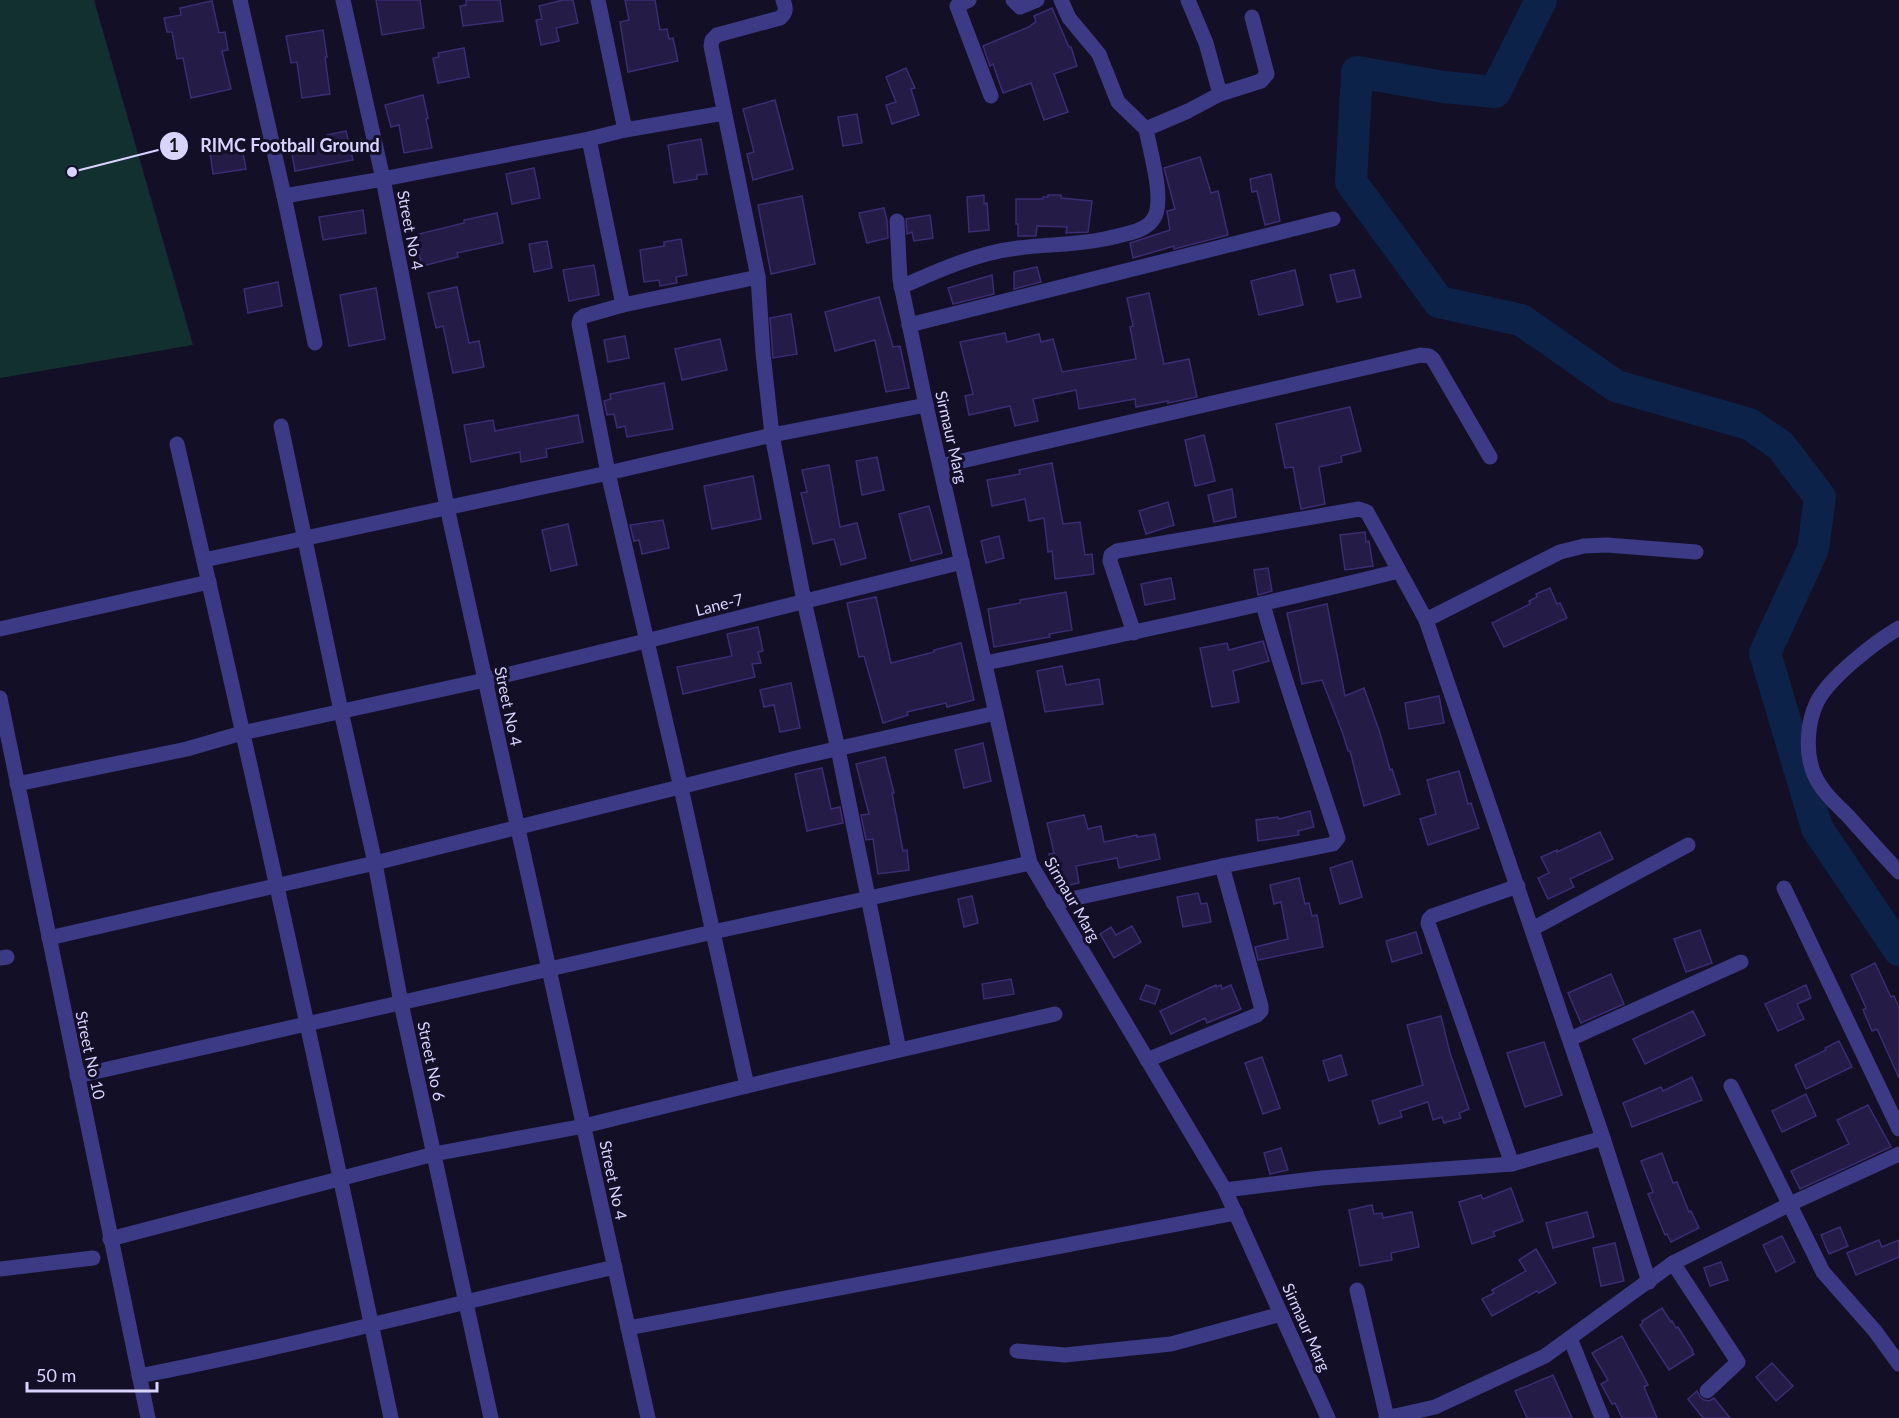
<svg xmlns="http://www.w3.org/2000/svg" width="1899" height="1418" viewBox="0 0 1899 1418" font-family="Lato,sans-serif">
	<rect width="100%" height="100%" fill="#130f26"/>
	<path fill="#12302f" d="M0 0H94L193 345 0 378Z"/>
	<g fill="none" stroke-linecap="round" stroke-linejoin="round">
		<path stroke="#0c2248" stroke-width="32" d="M1541 0 1495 92 1444 87 1357 72 1351 182 1439 302 1521 320 1616 386 1749 424 1780 445 1820 497 1813 549 1765 653 1817 828 1899 950"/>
	</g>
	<g fill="#241b47" stroke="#3b2d73" stroke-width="1.5">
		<path d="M376 0H420L424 28 382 35Z"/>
		<path d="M466 0H500L503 21 463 26 460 6 466 5Z"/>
		<path d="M563 0H573L578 23 556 28 559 41 541 45 536 20 542 19 539 6Z"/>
		<path d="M625 0H655L660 30 667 29 669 39 673 38 678 61 628 72 620 22 629 20Z"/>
		<path d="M212 1 219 33 225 32 228 50 222 51 231 89 191 98 183 58 177 59 172 32H167L164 18 181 15 180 8Z"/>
		<path d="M1052 8 1069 47H1071L1077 66 1054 74 1068 112 1044 120 1031 83 1003 93 993 64 990 66 983 46 1031 26V25L1036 22 1034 16Z"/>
		<path d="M323 30 327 57H325L330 94 302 98 297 62 291 63 286 36Z"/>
		<path d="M464 48 469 77 438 83 433 58 439 57 438 53Z"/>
		<path d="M906 68 915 88 911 89 919 115 892 124 886 105 896 102 886 77Z"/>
		<path d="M423 95 428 118 426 119 432 148 404 153 399 125 391 127 385 105Z"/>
		<path d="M775 100 793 169 753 180 747 154 754 152 743 109Z"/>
		<path d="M857 114 862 143 843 146 838 117Z"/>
		<path d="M346 131 353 160 295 171 291 148 328 141 327 135Z"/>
		<path d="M701 139 707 174 697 175V179L674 183 668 145Z"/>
		<path d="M242 147 246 169 213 174 210 152Z"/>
		<path d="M1200 157 1211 193 1218 191 1228 235 1174 249V246L1133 258 1130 243 1170 230 1167 211 1175 209 1164 168Z"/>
		<path d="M534 168 540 198 512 204 506 174Z"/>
		<path d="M1271 174 1280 221 1265 225 1257 191 1252 192 1250 179Z"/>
		<path d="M984 195V204L987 203 989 230 969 232 967 197Z"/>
		<path d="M1048 195H1061V198L1092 201 1088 232 1066 233 1067 227 1037 226 1036 236H1018V224H1016V199H1043V197H1048Z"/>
		<path d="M802 196 815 264 771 274 758 205Z"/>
		<path d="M884 208 887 220 888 238 867 243 859 213Z"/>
		<path d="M363 210 366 233 323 240 319 217Z"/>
		<path d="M497 213 503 243 457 253 458 257 422 266 415 235 464 223V220Z"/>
		<path d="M930 215 933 238 914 241 912 232 907 234 906 219Z"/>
		<path d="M681 239 687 275 676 277 677 283 660 286 659 280 644 282 640 250 664 246V242Z"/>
		<path d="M547 241 552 268 534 272 529 244Z"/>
		<path d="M594 265 599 295 569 301 563 270Z"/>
		<path d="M1037 267 1041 282 1014 289V272Z"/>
		<path d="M1295 270 1303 305 1259 315 1251 281Z"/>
		<path d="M1354 270 1361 297 1337 302 1330 275Z"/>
		<path d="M992 275 994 294 953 304 948 288Z"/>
		<path d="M278 282 282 306 248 313 244 289Z"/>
		<path d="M457 287 469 343 479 341 484 367 453 373 443 326 436 328 428 293Z"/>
		<path d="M376 288 385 339 349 346 340 295Z"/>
		<path d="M1149 293 1164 364 1189 359 1197 397 1168 403V401L1136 407 1135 399 1079 409 1076 390 1033 399 1038 421 1015 426 1010 406 969 415 965 396 973 394 960 342 1005 333 1007 342 1039 334 1041 342 1053 339 1062 372 1136 359 1130 327 1133 326 1127 298Z"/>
		<path d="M879 297 893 347 900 346 909 388 886 392 875 340 835 351 825 312Z"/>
		<path d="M791 314 797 354 773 358 770 318Z"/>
		<path d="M625 336 629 358 608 362 604 340Z"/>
		<path d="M720 339 727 370 682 380 675 349Z"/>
		<path d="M664 383 673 429 627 437 625 426 617 428 614 414 607 415 604 401 611 399 610 394Z"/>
		<path d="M1350 407 1361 451 1341 456 1342 462 1319 467 1325 504 1301 509 1293 467 1285 468 1276 424Z"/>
		<path d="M578 415 583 442 546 449 547 457 521 462 520 452 471 462 464 425 493 420 495 431Z"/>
		<path d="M1204 435 1215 481 1195 486 1185 440Z"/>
		<path d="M877 457 884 490 862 495 856 461Z"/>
		<path d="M1052 463 1063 524 1080 522 1085 555 1092 554 1094 574 1055 579 1052 551 1048 552 1044 518 1029 521 1025 499 992 506 987 480 1020 474 1019 470Z"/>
		<path d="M829 465 840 527 857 523 866 558 841 565 834 539 813 544 801 493 807 492 802 470Z"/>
		<path d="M753 476 761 519 712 529 704 486Z"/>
		<path d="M1232 489 1236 517 1214 522 1208 495Z"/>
		<path d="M1168 502 1174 525 1146 534 1139 511Z"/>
		<path d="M929 506 942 553 911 561 899 514Z"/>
		<path d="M663 520 669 548 642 554 639 540 634 541 630 525Z"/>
		<path d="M568 524 577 565 551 571 542 530Z"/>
		<path d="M1365 532 1366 542 1369 541 1373 566 1345 570 1340 535Z"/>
		<path d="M999 536 1004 558 986 563 981 541Z"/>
		<path d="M1268 568 1272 591 1258 595 1254 570Z"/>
		<path d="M1171 578 1175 599 1145 605 1141 584Z"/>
		<path d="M1550 588 1557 604 1560 603 1567 618 1504 647 1492 623 1530 604 1529 601 1537 597 1536 594Z"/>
		<path d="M1066 592 1072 630 1049 634 1050 637 994 647 988 609 1020 603V600Z"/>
		<path d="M876 597 891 663 934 652V650L961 643 974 700 947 707 946 703 907 712 908 715 883 723 864 656 859 657 847 603Z"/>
		<path d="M1327 604 1345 696 1364 688 1380 733 1390 770 1392 769 1400 794 1364 806 1350 751H1348L1343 734 1322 680 1302 684 1287 613Z"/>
		<path d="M758 627 763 651 758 652 761 663 752 664 755 677 683 694 677 667 732 656 727 634Z"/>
		<path d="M1263 641 1269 661 1233 671 1239 702 1212 707 1200 648 1227 643 1229 650Z"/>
		<path d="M1062 666 1066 685 1099 679 1103 704 1045 712 1037 671Z"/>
		<path d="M791 683 800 728 780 732 774 705 764 707 760 690Z"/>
		<path d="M1439 696 1444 723 1409 729 1405 703Z"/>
		<path d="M983 743 991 781 964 788 955 750Z"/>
		<path d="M885 757 894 793H892L903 851 907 850 909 870 878 874 873 839 866 840 861 815 869 814 856 764Z"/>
		<path d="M822 768 831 809 840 807 843 823 807 831 795 774Z"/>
		<path d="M1459 771 1468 804 1471 803 1479 828 1428 845 1420 819 1436 814 1427 780Z"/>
		<path d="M1310 811 1314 827 1298 831 1299 835 1258 841 1256 820 1278 817 1279 819Z"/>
		<path d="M1084 815 1088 829 1101 826 1104 842 1137 835V837L1155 834 1160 859 1119 868 1117 858 1076 866 1079 883 1056 888 1049 854 1054 853 1047 823Z"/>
		<path d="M1600 832 1613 859 1570 879 1574 887 1548 899 1538 878 1549 873 1541 857 1557 850V852Z"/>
		<path d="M1352 861 1362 897 1340 904 1330 868Z"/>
		<path d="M1299 878 1305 904 1309 903 1312 916 1317 915 1323 947 1258 960 1255 947 1288 939 1281 902 1274 904 1270 885Z"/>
		<path d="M1198 893 1201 904 1207 903 1211 922 1183 927 1177 897Z"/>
		<path d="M972 896 978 923 964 927 958 899Z"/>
		<path d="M1132 926 1141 942 1114 958 1100 934 1111 927 1116 935Z"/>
		<path d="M1700 930 1712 963 1686 972 1674 939Z"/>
		<path d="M1416 932 1422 953 1392 962 1386 941Z"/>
		<path d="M1875 963 1891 997 1894 996 1899 1008V1078L1877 1029 1872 1031 1863 1010 1866 1008 1851 975Z"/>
		<path d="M1611 974 1624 1004 1581 1023 1568 993Z"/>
		<path d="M1011 979 1014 994 984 999 982 984Z"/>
		<path d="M1146 985 1160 990 1155 1004 1140 999Z"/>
		<path d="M1216 985V987L1221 985 1222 989 1231 985 1241 1009 1207 1023 1205 1018 1171 1034 1160 1011Z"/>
		<path d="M1806 985 1811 998 1797 1004 1804 1019 1778 1031 1765 1004Z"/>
		<path d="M1693 1011 1705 1035 1645 1064 1633 1039Z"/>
		<path d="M1441 1016 1450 1053 1469 1109 1459 1113 1461 1118 1444 1123 1442 1117 1433 1120 1428 1102 1400 1111 1402 1117 1379 1124 1372 1101 1423 1085 1407 1025Z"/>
		<path d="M1839 1041 1852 1067 1806 1089 1795 1065 1826 1050 1825 1048Z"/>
		<path d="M1544 1042 1562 1095 1525 1107 1507 1053Z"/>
		<path d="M1341 1055 1347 1075 1329 1081 1323 1061Z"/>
		<path d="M1262 1057 1280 1108 1263 1114 1245 1063Z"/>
		<path d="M1692 1077 1702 1100 1632 1127 1623 1103 1661 1087 1663 1091Z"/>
		<path d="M1806 1094 1816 1116 1782 1132 1772 1111Z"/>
		<path d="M1868 1105 1891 1147 1800 1189 1791 1171 1849 1144 1837 1120Z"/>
		<path d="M1281 1148 1288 1170 1270 1174 1264 1153Z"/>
		<path d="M1662 1153 1673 1183 1677 1182 1689 1212 1691 1211 1699 1228 1671 1242 1667 1234 1665 1235 1648 1194 1653 1192 1641 1161Z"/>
		<path d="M1511 1188 1523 1221 1493 1232 1495 1236 1472 1244 1459 1202 1481 1195 1483 1199Z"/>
		<path d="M1372 1205 1374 1214 1382 1213 1383 1218 1412 1212 1419 1247 1391 1253 1392 1260 1360 1266 1349 1210Z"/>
		<path d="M1587 1212 1594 1237 1553 1248 1546 1223Z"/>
		<path d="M1840 1227 1848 1246 1829 1254 1821 1235Z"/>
		<path d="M1782 1236 1795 1262 1776 1272 1763 1245Z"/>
		<path d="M1879 1240 1882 1247 1899 1240V1257L1856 1275 1847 1253Z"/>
		<path d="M1615 1243 1624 1281 1601 1286 1593 1248Z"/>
		<path d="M1536 1249 1556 1283 1539 1293 1537 1291 1492 1316 1482 1299 1494 1293 1492 1290 1526 1271 1519 1260Z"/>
		<path d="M1721 1262 1728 1280 1710 1286 1704 1268Z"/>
		<path d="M1662 1308 1671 1322 1672 1321 1676 1328 1678 1327 1693 1351 1692 1352 1694 1354 1669 1370 1640 1325 1643 1323 1642 1321Z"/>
		<path d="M1622 1336 1648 1385 1644 1387 1657 1418H1622L1615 1403 1612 1404 1601 1384 1608 1380 1592 1353Z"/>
		<path d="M1772 1363 1793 1386 1776 1401 1756 1377Z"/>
		<path d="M1553 1375 1572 1418H1527L1515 1391Z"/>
		<path d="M1697 1391 1700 1397 1704 1400 1709 1401 1714 1398 1730 1418H1703L1688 1399Z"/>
	</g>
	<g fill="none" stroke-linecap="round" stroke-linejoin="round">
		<g stroke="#3d3a85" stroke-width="15">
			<path d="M240 0 284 196"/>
			<path d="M343 0 383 179 447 507 648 1418"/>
			<path d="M598 0 625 130"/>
			<path d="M783 0C786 8 787 12 780 18L717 35 712 40 711 46 758 277 763 353 772 435 804 601 838 749 899 1050"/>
			<path d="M969 0 957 6 991 96"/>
			<path d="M1013 0 1020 7 1037 0"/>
			<path d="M1061 0 1069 18 1099 54 1118 102 1146 129"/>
			<path d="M1220 94 1261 81 1267 74 1252 17"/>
			<path d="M589 139 623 305 584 316 580 319 579 324 608 473 681 788 747 1086"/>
			<path d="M897 221 900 280 926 405 1030 863 1225 1190 1328 1418"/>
			<path d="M901 287C939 270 977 253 1018 248 1048 244 1080 245 1109 238 1124 234 1146 232 1154 218 1165 200 1150 151 1146 129L1188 111 1220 94 1206 43 1188 0"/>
			<path d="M623 305 758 277"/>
			<path d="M909 325 1333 219"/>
			<path d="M315 343 284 196 383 179 589 139 625 130 724 113"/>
			<path d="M281 426 341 711 375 863 401 1003 491 1418"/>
			<path d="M177 444C252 768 323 1093 391 1418"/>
			<path d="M940 466 1421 355 1429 356 1433 359 1490 457"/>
			<path d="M204 560 608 473 772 435 926 405"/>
			<path d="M1426 620 1560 552 1584 546 1607 545 1696 552"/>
			<path d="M1899 628C1875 642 1830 677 1817 702 1807 723 1805 752 1814 774 1821 791 1836 804 1849 817 1865 835 1882 854 1899 872"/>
			<path d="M0 629 209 582"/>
			<path d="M1134 633 1110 561 1111 555 1117 551 1359 509 1367 512 1426 620 1603 1138 1649 1282"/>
			<path d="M985 663C1124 635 1262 605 1399 571"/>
			<path d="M0 698 148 1418"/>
			<path d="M17 784 187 749 242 733 485 680 646 641 962 562"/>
			<path d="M1784 888 1899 1129"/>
			<path d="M1053 903 1222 866 1333 844 1338 838C1313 760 1284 683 1263 604"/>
			<path d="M1532 929 1688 845"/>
			<path d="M49 938 375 863 796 758 996 713"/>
			<path d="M0 958 7 957"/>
			<path d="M1570 1039 1741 962"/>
			<path d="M1147 1060 1257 1015 1261 1011V1006L1222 866"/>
			<path d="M77 1076 713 932 1030 863"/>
			<path d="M1731 1086 1823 1272 1875 1331 1899 1364"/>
			<path d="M1512 1164 1428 923 1429 919 1432 916 1518 886"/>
			<path d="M1225 1190 1321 1178 1512 1164 1603 1138"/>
			<path d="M110 1239 434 1154 584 1126 788 1076 1055 1014"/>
			<path d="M1673 1263 1738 1362 1707 1391"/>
			<path d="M0 1269 93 1258"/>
			<path d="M1357 1290 1387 1418"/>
			<path d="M628 1328 1236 1213"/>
			<path d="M1570 1338 1602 1418"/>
			<path d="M1017 1351 1065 1355 1171 1344 1281 1314"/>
			<path d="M139 1376C299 1345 456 1303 615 1267"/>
			<path d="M1386 1418 1435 1407 1545 1356 1673 1263 1790 1204 1899 1154"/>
		</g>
	</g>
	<g text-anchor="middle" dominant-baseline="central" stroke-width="6" stroke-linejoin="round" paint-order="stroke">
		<g font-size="16" fill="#d9d4ff" stroke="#130f26">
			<text transform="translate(411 230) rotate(79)">Street No 4</text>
			<text transform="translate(952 437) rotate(77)">Sirmaur Marg</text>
			<text transform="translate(719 604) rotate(-14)">Lane-7</text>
			<text transform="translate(509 706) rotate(78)">Street No 4</text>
			<text transform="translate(1073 899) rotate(60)">Sirmaur Marg</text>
			<text transform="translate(91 1055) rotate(78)">Street No 10</text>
			<text transform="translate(432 1061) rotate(78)">Street No 6</text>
			<text transform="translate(614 1180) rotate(78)">Street No 4</text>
			<text transform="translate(1307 1327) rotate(66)">Sirmaur Marg</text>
		</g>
	</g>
	<path fill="none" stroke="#d9d4ff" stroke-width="2" d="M72 172L174 146"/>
	<g fill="#d9d4ff" stroke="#130f26" stroke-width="2">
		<circle cx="72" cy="172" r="6"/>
		<circle cx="174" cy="146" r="15"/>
	</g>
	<g font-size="18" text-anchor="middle" font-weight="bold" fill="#111">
		<text x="174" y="152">1</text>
	</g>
	<g font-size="18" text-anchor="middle" font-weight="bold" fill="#d9d4ff" stroke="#130f26" stroke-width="6" stroke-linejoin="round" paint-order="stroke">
		<text x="290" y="152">RIMC Football Ground</text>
	</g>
	<path d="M27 1382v9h130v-9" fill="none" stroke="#d9d4ff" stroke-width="3"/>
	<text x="36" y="1382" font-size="18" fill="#d9d4ff" stroke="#130f26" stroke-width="4.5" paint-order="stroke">50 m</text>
</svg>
